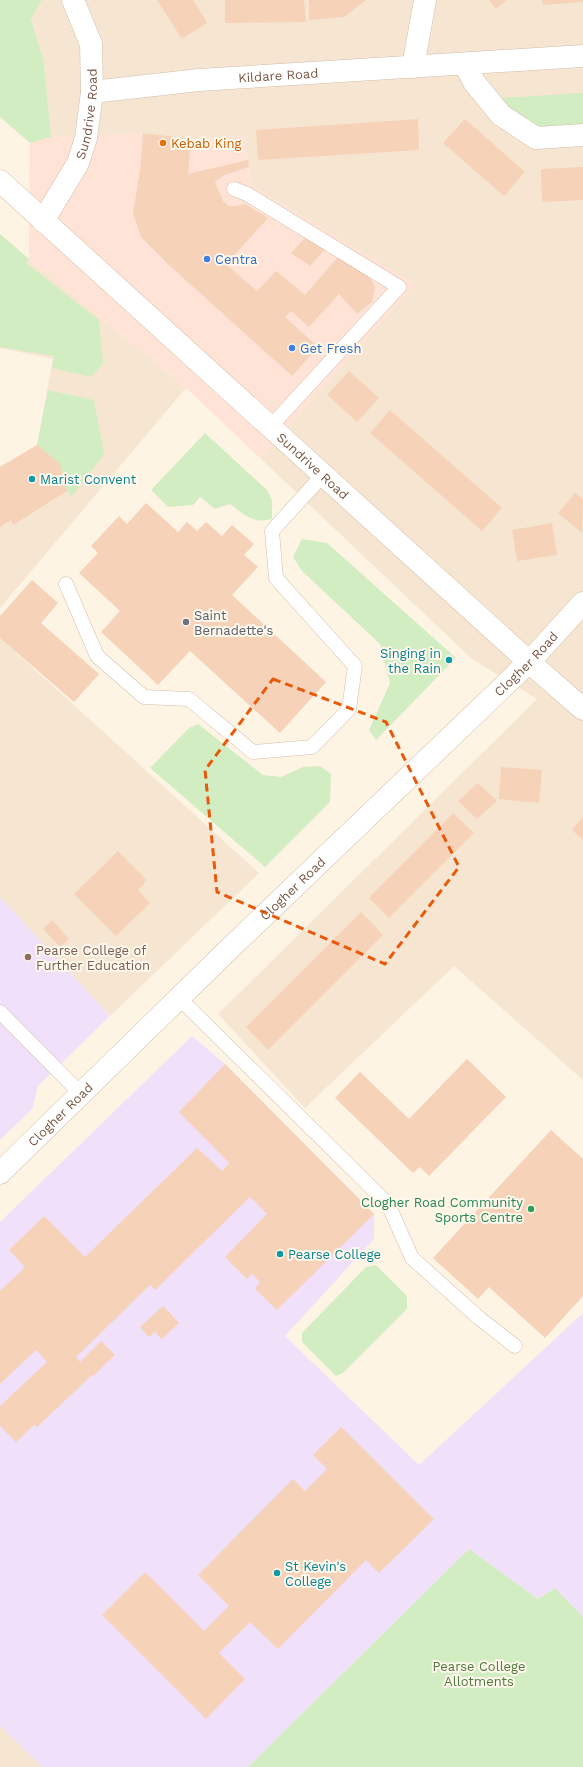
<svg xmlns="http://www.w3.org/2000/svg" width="583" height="1767" viewBox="0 0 583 1767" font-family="'Work Sans',sans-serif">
	<rect width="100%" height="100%" fill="#fef4e4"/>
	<g fill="#f6e6d1">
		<path d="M42 0H583V1080L454 966 305 1108 218 1014 537 699 472 659 260 458 415 284 251 185 245 135 199 140 144 134 51 137 44 63 31 18Z"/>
		<path d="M29 259 186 388 0 608V467L37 445 53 359 0 348V293Z"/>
		<path d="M0 638 259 873 110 1016 0 897Z"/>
		<path d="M0 1726 3 1729 42 1767H0Z"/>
	</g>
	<path fill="#ffe3d7" d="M143 133 199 140 245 135 251 185 416 284 260 458 186 388 29 259 30 143 51 137Z"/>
	<g fill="#f1e0fa">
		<path d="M0 897 110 1016 38 1086 32 1109 0 1140Z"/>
		<path d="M192 1036 225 1064 374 1214V1239L285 1336 419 1465 583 1313V1617L555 1588 538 1599 469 1549 248 1767H42L0 1726V1222Z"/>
	</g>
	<g fill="#d2edc1">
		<path d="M0 0H42L31 19 44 63 51 137 30 143 0 117Z"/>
		<path d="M583 93V127L550 131 518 119 501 98Z"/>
		<path d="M0 234 29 259 26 263 99 320 103 363 91 377 52 368 54 356 0 347Z"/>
		<path d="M48 390 94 400 104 454 72 496 67 491 60 464 37 445Z"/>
		<path d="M205 433 267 490 272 500V519C254 524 244 515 230 504L215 509 200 497 193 505 168 507 151 490Z"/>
		<path d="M302 539 327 543 456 658 376 740 369 730 390 683 380 644 302 571 293 557Z"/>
		<path d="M198 724 263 775 281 777 303 767 320 766 331 774 330 802 265 867 150 768 189 728Z"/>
		<path d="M376 1265 407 1296V1309L343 1373 336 1376 302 1342V1333L366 1267Z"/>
		<path d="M469 1549 538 1599 555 1588 583 1617V1767H248Z"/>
	</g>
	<g fill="#f6d2b9">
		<path d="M157 0H193L207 23 182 39Z"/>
		<path d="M225 0H304L306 22 225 23Z"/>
		<path d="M309 0H366L344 17 309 20Z"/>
		<path d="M489 0H507L496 9Z"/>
		<path d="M542 0H583V2L543 5Z"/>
		<path d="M418 119 419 150 258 160 256 130Z"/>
		<path d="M465 119 525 172 504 196 443 143Z"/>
		<path d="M143 133 191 139 188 174 248 160 249 167 224 175 215 182 223 201 229 206H235L245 204 268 218 226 264 257 291 276 271 305 295 338 257 368 274 375 287 372 302 357 314 339 294 309 327 291 311 285 317 318 347 292 376 170 266 141 237 133 213 140 171Z"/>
		<path d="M583 167V200L542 202 541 169Z"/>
		<path d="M306 237 325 249 310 266 291 253Z"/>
		<path d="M349 371 379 398 357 422 327 395Z"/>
		<path d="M390 410 502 508 482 531 370 433Z"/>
		<path d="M37 445 60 464 67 491 13 525 11 520 0 527V467Z"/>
		<path d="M575 493 583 499 582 533 558 513Z"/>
		<path d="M146 503 178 532 187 522 197 531 206 522 222 536 232 525 254 544 244 555 258 567 232 595 326 682 280 733 190 651 158 685 101 632 120 611 79 573 98 553 91 546 119 516 127 524Z"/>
		<path d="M552 523 557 555 517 561 512 530Z"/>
		<path d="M32 580 58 603 41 623 99 674 74 702 0 638V616Z"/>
		<path d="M501 767 542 770 539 803 499 799Z"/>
		<path d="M478 783 497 801 477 819 458 801Z"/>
		<path d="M453 813 474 833 389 918 369 898Z"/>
		<path d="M583 817V840L572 830Z"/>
		<path d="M118 851 147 880 138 890 150 903 116 936 74 894Z"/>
		<path d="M361 912 383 935 268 1050 246 1027Z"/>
		<path d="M52 920 69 939 60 947 43 929Z"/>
		<path d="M467 1059 506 1097 429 1176 420 1167 413 1173 335 1098 360 1072 409 1119Z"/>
		<path d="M225 1064 374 1214 277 1310 255 1289 260 1282 252 1274 247 1279 225 1257 267 1214 250 1197 155 1290 150 1285 76 1357 80 1362 101 1341 115 1355 93 1376 92 1375 37 1427 34 1425 16 1442 0 1426V1406L47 1362 36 1350 0 1384V1291L25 1267 9 1250 44 1216 85 1257 197 1148 222 1171 229 1163 179 1112Z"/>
		<path d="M551 1130 583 1159V1296L545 1338 489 1287 478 1299 433 1258Z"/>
		<path d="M163 1306 179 1323 162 1339 155 1332 149 1337 140 1327Z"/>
		<path d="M341 1427 434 1519 379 1573 366 1560 278 1649 250 1622 219 1653 245 1679 206 1719 102 1615 145 1572 204 1631 229 1606 198 1575 293 1479 305 1491 327 1469 313 1455Z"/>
	</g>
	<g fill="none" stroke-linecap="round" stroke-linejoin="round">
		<defs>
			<g id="lane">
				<path d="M234 189 247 194 399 287 270 427"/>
				<path d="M66 584 97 656 144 697 189 699 253 752 312 747 349 709 355 666 276 578 272 531 323 475"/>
				<path d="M179 998 388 1204 412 1258 479 1318 515 1346"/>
				<path d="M0 1012 81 1094"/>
			</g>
			<g id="street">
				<path d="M465 64 474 82 501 115 536 138 583 135"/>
				<path d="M413 67 425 0"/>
				<path id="s1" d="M92 92 199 80 583 56"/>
				<path id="s2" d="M43 221 78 163 86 138 92 92 91 44 73 0"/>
			</g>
			<g id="secondary">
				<path id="s3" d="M0 181 529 662 583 709"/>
				<path id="s4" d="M0 1173 225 953 529 662 583 603"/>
			</g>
		</defs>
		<use href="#lane" stroke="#d3bdab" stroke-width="15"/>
		<use href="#street" stroke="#d3bdab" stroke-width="23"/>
		<use href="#secondary" stroke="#d6bea9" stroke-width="23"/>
		<use href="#lane" stroke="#fff" stroke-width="14"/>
		<use href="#street" stroke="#fff" stroke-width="22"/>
		<use href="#secondary" stroke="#fff" stroke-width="22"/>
	</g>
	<path fill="none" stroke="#e8590c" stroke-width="3" stroke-dasharray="8 5" stroke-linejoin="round" d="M273 679 386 722 459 867 385 964 217 892 205 770Z"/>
	<circle fill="#e8710a" stroke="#fff8ec" stroke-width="1.5" cx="163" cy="143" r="4"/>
	<g fill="#3f7fe0" stroke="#fff8ec" stroke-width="1.5">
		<circle cx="207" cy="259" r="4"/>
		<circle cx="292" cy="348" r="4"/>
	</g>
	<g fill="#0f9aa8" stroke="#fff8ec" stroke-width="1.5">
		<circle cx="32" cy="479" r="4"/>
		<circle cx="449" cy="660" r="4"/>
		<circle cx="280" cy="1254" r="4"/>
		<circle cx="277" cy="1573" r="4"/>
	</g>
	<circle fill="#6b7280" stroke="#fff8ec" stroke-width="1.5" cx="186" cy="622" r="4"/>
	<circle fill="#8d6e63" stroke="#fff8ec" stroke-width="1.5" cx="28" cy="957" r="4"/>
	<circle fill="#2e9e5b" stroke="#fff8ec" stroke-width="1.5" cx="531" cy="1209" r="4"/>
	<g text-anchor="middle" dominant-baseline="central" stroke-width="4" stroke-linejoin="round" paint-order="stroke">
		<g font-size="13" fill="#795947" stroke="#fff8ec">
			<text stroke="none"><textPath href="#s1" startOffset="187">Kildare Road</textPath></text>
			<text stroke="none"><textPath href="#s2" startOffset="118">Sundrive Road</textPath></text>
			<text stroke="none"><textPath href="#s3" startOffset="423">Sundrive Road</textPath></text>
			<text stroke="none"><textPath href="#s4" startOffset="732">Clogher Road</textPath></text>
			<text stroke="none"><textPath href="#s4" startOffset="408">Clogher Road</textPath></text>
			<text stroke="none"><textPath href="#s4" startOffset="84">Clogher Road</textPath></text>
		</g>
		<g font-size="13" fill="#c56008" stroke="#fff8ec" text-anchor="start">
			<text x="171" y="143">Kebab King</text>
		</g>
		<g font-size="13" fill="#366cbe" stroke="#fff8ec" text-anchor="start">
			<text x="215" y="259">Centra</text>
			<text x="300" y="348">Get Fresh</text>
		</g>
		<g font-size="13" fill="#0d838f" stroke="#fff8ec" text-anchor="start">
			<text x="40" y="479">Marist Convent</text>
			<text x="441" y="653" text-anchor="end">Singing in<tspan x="441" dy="15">the Rain</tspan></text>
			<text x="288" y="1254">Pearse College</text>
			<text x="285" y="1566">St Kevin's<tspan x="285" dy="15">College</tspan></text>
		</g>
		<g font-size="13" fill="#5b616d" stroke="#fff8ec" text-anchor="start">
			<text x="194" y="615">Saint<tspan x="194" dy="15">Bernadette's</tspan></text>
		</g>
		<g font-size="13" fill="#785e54" stroke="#fff8ec" text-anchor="start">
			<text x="36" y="950">Pearse College of<tspan x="36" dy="15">Further Education</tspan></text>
		</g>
		<g font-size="13" fill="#27864d" stroke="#fff8ec" text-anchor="end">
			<text x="523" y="1202">Clogher Road Community<tspan x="523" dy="15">Sports Centre</tspan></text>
		</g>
		<g font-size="13" fill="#4c7a3c" stroke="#fff8ec">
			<text x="479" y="1666">Pearse College<tspan x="479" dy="15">Allotments</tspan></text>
		</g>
	</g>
</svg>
